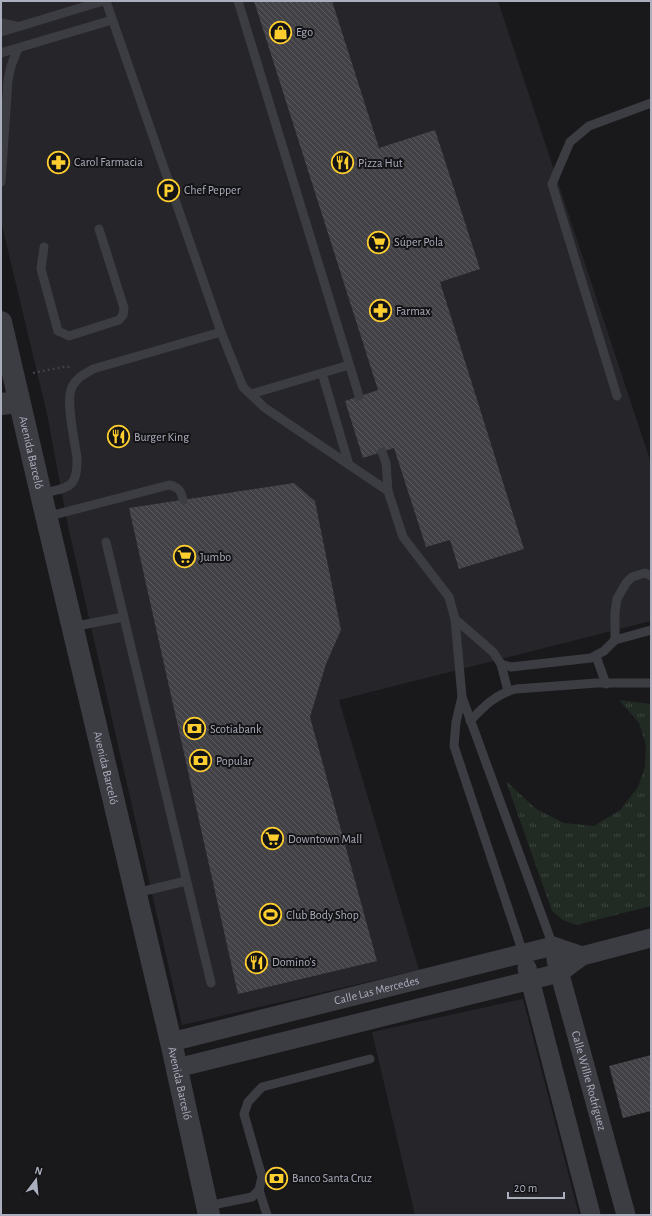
<svg xmlns="http://www.w3.org/2000/svg" width="652" height="1216" viewBox="0 0 652 1216" font-family="'Alegreya Sans',sans-serif">
	<defs>
		<pattern id="grass-tufts" width="24" height="20" patternUnits="userSpaceOnUse"><rect width="24" height="20" fill="#212a23"/><path d="M3 7l-1-3M5 7V3M7 7l1-3M15 17l-1-3M17 17v-4M19 17l1-3" fill="none" stroke="#3f4641"/></pattern>
		<pattern id="building-back-hatch" width="6" height="6" patternUnits="userSpaceOnUse"><rect width="6" height="6" fill="#414146"/><path d="M-1 5l2 2M0 0l6 6M5-1l2 2" fill="none" stroke="#5a5a5f"/></pattern>
	</defs>
	<rect width="100%" height="100%" fill="#19191c"/>
	<g fill="#262529">
		<path d="M1 1H498L651 463V621L339 700 419 970 182 1025 68 526 47 414 1 221Z"/>
		<path d="M523 999 579 1215H415L372 1032Z"/>
	</g>
	<path fill="url(#grass-tufts)" d="M619 700 651 704V906L576 925 563 920 552 911 506 781 536 809 564 823 594 826 620 810 638 787 645 767 646 745 639 723Z"/>
	<g fill="url(#building-back-hatch)">
		<path d="M254 1H332L379 148 435 130 480 269 440 282 524 549 459 569 450 540 426 547 394 448 363 458 345 401 378 390Z"/>
		<path d="M294 483 315 501 341 630 326 664 310 717 377 961 238 994 129 508Z"/>
		<path d="M651 1055V1111L623 1118 609 1066Z"/>
	</g>
	<g fill="none" stroke-linecap="round" stroke-linejoin="round">
		<path stroke="#404148" stroke-width="2.5" stroke-dasharray="2 3" stroke-linecap="butt" d="M33 373 63 367H70"/>
		<g stroke="#3c3c43" stroke-width="9">
			<path d="M106 1 221 332 243 387 265 408 388 491"/>
			<path d="M238 1 359 396"/>
			<path d="M1 23 16 26"/>
			<path d="M1 32 103 1"/>
			<path d="M1 53 112 20"/>
			<path d="M1 182 8 80 11 66 18 48"/>
			<path d="M44 247 41 269 58 331 69 336 119 320 123 315 124 308 99 229"/>
			<path d="M322 373 349 465"/>
			<path d="M251 394 349 365"/>
			<path d="M617 396 552 184 570 142 589 126 651 103"/>
			<path d="M382 452 386 463 388 491 403 537 449 597 455 619 462 697 553 946"/>
			<path d="M41 494C67 487 78 490 77 458 75 442 65 400 72 387 76 378 85 374 93 369L221 332"/>
			<path d="M46 517 169 485C179 487 181 491 183 500"/>
			<path d="M106 542 211 983"/>
			<path d="M455 619 493 652 501 664 511 667 591 658 604 651 615 640 651 630"/>
			<path d="M72 627 123 617"/>
			<path d="M615 640V612L617 599 626 583 632 577 645 573 651 576"/>
			<path d="M596 656 606 684"/>
			<path d="M501 664 508 691"/>
			<path d="M462 697 456 722 454 746 523 953"/>
			<path d="M470 721C484 706 496 694 516 689L597 683H651"/>
			<path d="M136 893 186 881"/>
			<path d="M259 1190 267 1215"/>
			<path d="M207 1206 252 1197 259 1190 262 1177 244 1114 248 1102 262 1087 370 1059"/>
		</g>
		<g stroke="#3c3c43" stroke-width="19">
			<path id="s1" d="M556 960 626 1215"/>
			<path d="M527 968 591 1215"/>
			<path id="s2" d="M171 1042 553 946 582 956"/>
			<path d="M177 1068 559 973 582 956 651 938"/>
		</g>
		<g stroke="#3c3c43" stroke-width="22">
			<path id="s3" d="M1 322 41 494 171 1042 209 1215"/>
			<path d="M1 404 19 402"/>
		</g>
	</g>
	<defs>
		<symbol id="shop-ring" viewBox="-11 -11 22 22"><circle r="9.5" fill="#141417" stroke="#fece2f" stroke-width="1.5"/><path d="M-5-2.5h2.3a2.7 3.5 0 0 1 5.4 0H5L5.5 6h-11ZM-1.5-2.5h3a1.5 2.3 0 0 0-3 0Z" fill="#fece2f"/></symbol>
		<symbol id="pharmacy-ring" viewBox="-11 -11 22 22"><circle r="9.5" fill="#141417" stroke="#fece2f" stroke-width="1.5"/><path d="M-2-6h4v4h4v4h-4v4h-4v-4h-4v-4h4Z" fill="#fece2f"/></symbol>
		<symbol id="restaurant-ring" viewBox="-11 -11 22 22"><circle r="9.5" fill="#141417" stroke="#fece2f" stroke-width="1.5"/><path d="M-5-6h1v4h1v-4h1v4h1v-4h1v5L-1.5 .5V6h-2V.5L-5-1ZM5-6V6H3V1.5H1.5Q1.5-4 5-6Z" fill="#fece2f"/></symbol>
		<symbol id="parking-ring" viewBox="-11 -11 22 22"><circle r="9.5" fill="#141417" stroke="#fece2f" stroke-width="1.5"/><path d="M-3.5-5.5H1a3.5 3.5 0 0 1 0 7H-1V5.5H-3.5ZM-1-3.4V-.6H.8a1.4 1.4 0 0 0 0-2.8Z" fill="#fece2f"/></symbol>
		<symbol id="supermarket-ring" viewBox="-11 -11 22 22"><circle r="9.5" fill="#141417" stroke="#fece2f" stroke-width="1.5"/><path d="M-6-5.5h2.5l.6 2H6L4.5 2H-2.5L-4.4-4H-6ZM-1.5 3.2a1.3 1.3 0 1 0 .1 0ZM3 3.2a1.3 1.3 0 1 0 .1 0Z" fill="#fece2f"/></symbol>
		<symbol id="bank-ring" viewBox="-11 -11 22 22"><circle r="9.5" fill="#141417" stroke="#fece2f" stroke-width="1.5"/><path d="M-6-4H6V4H-6ZM0-2.3a2.3 2.3 0 1 0 0 4.6a2.3 2.3 0 1 0 0-4.6Z" fill="#fece2f"/></symbol>
		<symbol id="stadium-ring" viewBox="-11 -11 22 22"><circle r="9.5" fill="#141417" stroke="#fece2f" stroke-width="1.5"/><path d="M0-5a6.5 5 0 1 0 0 10a6.5 5 0 1 0 0-10ZM-3.5-1.8h7v3.6h-7Z" fill="#fece2f"/></symbol>
	</defs>
	<g fill-rule="evenodd">
		<use href="#shop-ring" x="268" y="20" width="25" height="25"/>
		<use href="#pharmacy-ring" x="46" y="150" width="25" height="25"/>
		<use href="#restaurant-ring" x="330" y="150" width="25" height="25"/>
		<use href="#parking-ring" x="156" y="178" width="25" height="25"/>
		<use href="#supermarket-ring" x="366" y="230" width="25" height="25"/>
		<use href="#pharmacy-ring" x="368" y="298" width="25" height="25"/>
		<use href="#restaurant-ring" x="106" y="424" width="25" height="25"/>
		<use href="#supermarket-ring" x="172" y="544" width="25" height="25"/>
		<use href="#bank-ring" x="182" y="716" width="25" height="25"/>
		<use href="#bank-ring" x="188" y="748" width="25" height="25"/>
		<use href="#supermarket-ring" x="260" y="826" width="25" height="25"/>
		<use href="#stadium-ring" x="258" y="902" width="25" height="25"/>
		<use href="#restaurant-ring" x="244" y="950" width="25" height="25"/>
		<use href="#bank-ring" x="264" y="1166" width="25" height="25"/>
	</g>
	<g text-anchor="middle" dominant-baseline="central" stroke-width="4" stroke-linejoin="round" paint-order="stroke">
		<g font-size="12" fill="#abaebc" stroke="#141417" text-anchor="start">
			<text x="296" y="32">Ego</text>
			<text x="74" y="162">Carol Farmacia</text>
			<text x="358" y="163">Pizza Hut</text>
			<text x="184" y="190">Chef Pepper</text>
			<text x="394" y="242">Súper Pola</text>
			<text x="396" y="311">Farmax</text>
			<text x="134" y="437">Burger King</text>
			<text x="200" y="557">Jumbo</text>
			<text x="210" y="729">Scotiabank</text>
			<text x="216" y="761">Popular</text>
			<text x="288" y="839">Downtown Mall</text>
			<text x="286" y="915">Club Body Shop</text>
			<text x="272" y="962">Domino's</text>
			<text x="292" y="1178">Banco Santa Cruz</text>
		</g>
		<g font-size="12" fill="#abaebc" stroke="#141417">
			<text stroke="none"><textPath href="#s3" startOffset="134">Avenida Barceló</textPath></text>
			<text stroke="none"><textPath href="#s3" startOffset="458">Avenida Barceló</textPath></text>
			<text stroke="none"><textPath href="#s2" startOffset="212">Calle Las Mercedes</textPath></text>
			<text stroke="none"><textPath href="#s1" startOffset="125">Calle Willie Rodríguez</textPath></text>
			<text stroke="none"><textPath href="#s3" startOffset="782">Avenida Barceló</textPath></text>
		</g>
	</g>
	<rect width="652" height="1216" fill="none" stroke="#abaebc" stroke-width="4"/>
	<g transform="translate(36 1180) rotate(16)" stroke="#141417" stroke-width="3" paint-order="stroke">
	<path d="M0-3L7 15L0 10L-7 15Z" fill="#abaebc"/>
	<text y="-6" font-size="11" font-weight="bold" text-anchor="middle" fill="#abaebc">N</text>
	</g>
	<path d="M508 1192v6h56v-6" fill="none" stroke="#abaebc" stroke-width="2"/>
	<text x="514" y="1192" font-size="12" fill="#abaebc" stroke="#141417" stroke-width="3" paint-order="stroke">20 m</text>
</svg>
